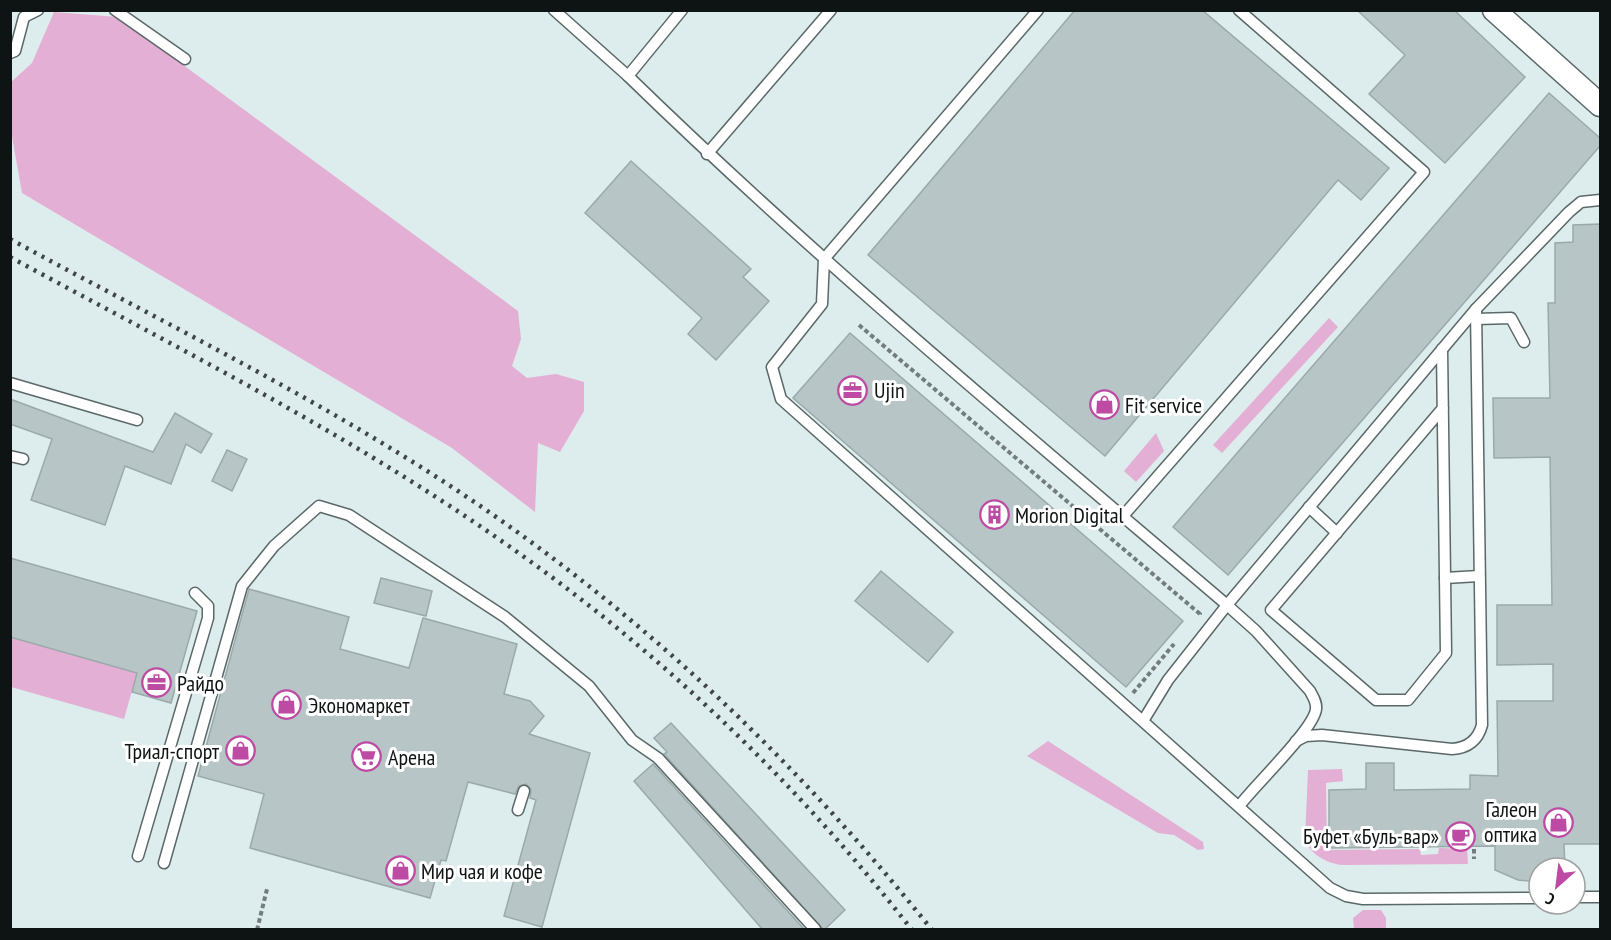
<svg xmlns="http://www.w3.org/2000/svg" width="1611" height="940" viewBox="0 0 1611 940" font-family="'PT Sans Narrow',sans-serif">
	<rect width="100%" height="100%" fill="#ddecec"/>
	<g fill="#e4afd4">
		<path d="M54 12 118 17 518 311 521 339 512 366 527 378 556 374 584 382V411L560 452 538 443 535 512 452 448 22 193 11 131 10 83 32 63Z"/>
		<path d="M1329 318 1338 327 1222 453 1213 445Z"/>
		<path d="M1156 433 1164 451 1136 482 1124 471Z"/>
		<path d="M10 637 137 673 124 719 11 687Z"/>
		<path d="M1048 741 1203 842 1204 849 1198 850 1174 835 1158 833 1027 756Z"/>
		<path d="M1342 769 1343 781 1326 783 1327 850 1420 849 1421 855 1438 854 1439 848 1467 849 1468 864 1343 865C1328 864 1309 854 1305 839L1308 770Z"/>
		<path d="M1363 910H1381L1386 918V929H1354L1353 918Z"/>
	</g>
	<g fill="#b7c5c6" stroke="#9aa9a9" stroke-width="1.5">
		<path d="M1075 10H1202L1389 168 1361 200 1338 180 1105 456 868 255Z"/>
		<path d="M1357 10H1454L1525 77 1445 163 1369 94 1405 55Z"/>
		<path d="M1549 93 1600 138V146L1228 575 1173 527Z"/>
		<path d="M631 161 751 269 743 277 769 301 716 360 688 334 702 318 585 213Z"/>
		<path d="M1600 224V844H1564L1565 868H1539V882L1518 880 1495 870V846L1329 848V790L1366 789V763H1394V790L1470 789V775L1498 776 1497 701H1553V664L1497 665V605H1552L1550 457 1494 458 1493 398H1550L1548 303H1555V243L1573 242V225Z"/>
		<path d="M850 333 1183 621 1126 687 793 398Z"/>
		<path d="M10 399 153 452 175 413 212 434 201 453 186 444 171 484 125 466 105 525 31 500 52 439 10 424Z"/>
		<path d="M227 450 247 459 232 491 212 481Z"/>
		<path d="M10 558 197 611 171 703 132 692 137 673 10 637Z"/>
		<path d="M881 571 953 632 928 662 855 601Z"/>
		<path d="M381 578 432 591 426 616 374 603Z"/>
		<path d="M249 589 349 617 340 649 409 668 423 618 517 644 504 694 530 701 544 716 529 734 590 753 542 927 504 916 536 800 530 798 531 789 526 784 519 786 515 794 468 782 446 861 441 860 430 898 250 848 264 794 198 776Z"/>
		<path d="M671 723 845 910 824 930 664 754 667 752 654 738Z"/>
		<path d="M653 764 805 930H763L634 781Z"/>
	</g>
	<g fill="none" stroke-linecap="round" stroke-linejoin="round">
		<defs>
			<g id="service">
				<path d="M115 10 185 59"/>
				<path d="M554 10 628 76"/>
				<path d="M682 10 628 76C819 262 1024 432 1227 605L1256 631 1310 691C1313 697 1317 702 1316 709 1314 729 1255 785 1240 805"/>
				<path d="M1038 10 824 259 822 304 772 367 781 399 1330 888 1346 896 1363 899 1539 898"/>
				<path d="M10 53 15 51 24 17 38 10"/>
				<path d="M707 154 831 10"/>
				<path d="M1476 319 1511 318 1524 342"/>
				<path d="M1442 349 1446 653 1408 700H1376L1271 610 1443 408"/>
				<path d="M10 383 137 420"/>
				<path d="M10 456 23 459"/>
				<path d="M1309 507 1337 533"/>
				<path d="M1123 516 1424 172 1239 10"/>
				<path d="M1445 578 1479 576"/>
				<path d="M1143 721 1168 680 1227 605 1476 309 1569 212 1581 202 1600 200"/>
				<path d="M1296 741 1306 736 1322 735 1452 749C1468 748 1478 740 1482 725L1476 309"/>
				<path d="M518 810 524 791"/>
				<path d="M138 856 208 618V606L195 593"/>
				<path d="M164 863 242 586 274 546 319 506 349 515 505 617 589 686 632 740 658 758 815 929"/>
				<path d="M1575 897H1600"/>
			</g>
			<path id="minor" d="M1494 10 1600 105"/>
		</defs>
		<use href="#service" stroke="#5b6869" stroke-width="13"/>
		<use href="#minor" stroke="#5b6869" stroke-width="25"/>
		<g stroke="#737d7d" stroke-width="4" stroke-dasharray="4.5 3" stroke-linecap="butt">
			<path d="M859 325 1200 614 1199 616"/>
			<path d="M1133 693 1174 644"/>
			<path d="M1474 849V859"/>
			<path d="M257 930 267 889"/>
		</g>
		<use href="#service" stroke="#fff" stroke-width="10"/>
		<use href="#minor" stroke="#fff" stroke-width="22"/>
		<g stroke="#3f4646" stroke-width="4.5" stroke-dasharray="3 6" stroke-linecap="butt">
			<path d="M10 239C160 321 316 397 458 491 640 612 796 760 932 930"/>
			<path d="M10 257C185 352 365 442 527 559 672 663 802 789 912 930"/>
		</g>
	</g>
	<defs>
		<symbol id="office-ring" viewBox="-11 -11 22 22"><circle r="9.5" fill="#fff" stroke="#bd4aa3" stroke-width="1.5"/><path d="M-6-3h4V-5.5h4V-3h4V5H-6ZM-1-4.5V-3h2v-1.5ZM-6 0V1H6V0Z" fill="#bd4aa3"/></symbol>
		<symbol id="shop-ring" viewBox="-11 -11 22 22"><circle r="9.5" fill="#fff" stroke="#bd4aa3" stroke-width="1.5"/><path d="M-5-2.5h2.3a2.7 3.5 0 0 1 5.4 0H5L5.5 6h-11ZM-1.5-2.5h3a1.5 2.3 0 0 0-3 0Z" fill="#bd4aa3"/></symbol>
		<symbol id="building-ring" viewBox="-11 -11 22 22"><circle r="9.5" fill="#fff" stroke="#bd4aa3" stroke-width="1.5"/><path d="M-4-6H4V6H1V3H-1V6H-4ZM-2.5-4.3h1.7v1.8h-1.7ZM.8-4.3h1.7v1.8H.8ZM-2.5-1h1.7V.8h-1.7ZM.8-1h1.7V.8H.8Z" fill="#bd4aa3"/></symbol>
		<symbol id="supermarket-ring" viewBox="-11 -11 22 22"><circle r="9.5" fill="#fff" stroke="#bd4aa3" stroke-width="1.5"/><path d="M-6-5.5h2.5l.6 2H6L4.5 2H-2.5L-4.4-4H-6ZM-1.5 3.2a1.3 1.3 0 1 0 .1 0ZM3 3.2a1.3 1.3 0 1 0 .1 0Z" fill="#bd4aa3"/></symbol>
		<symbol id="cafe-ring" viewBox="-11 -11 22 22"><circle r="9.5" fill="#fff" stroke="#bd4aa3" stroke-width="1.5"/><path d="M-5.5-4.5H6V0H3Q3 3.5 0 3.5H-2.5Q-5.5 3.5-5.5 0ZM3-3.2v2h1.7v-2ZM-6 4.5H4V6H-6Z" fill="#bd4aa3"/></symbol>
	</defs>
	<g fill-rule="evenodd">
		<use href="#office-ring" x="836" y="374" width="33" height="33"/>
		<use href="#shop-ring" x="1088" y="388" width="33" height="33"/>
		<use href="#building-ring" x="978" y="498" width="33" height="33"/>
		<use href="#office-ring" x="140" y="666" width="33" height="33"/>
		<use href="#shop-ring" x="270" y="688" width="33" height="33"/>
		<use href="#shop-ring" x="224" y="734" width="33" height="33"/>
		<use href="#supermarket-ring" x="350" y="740" width="33" height="33"/>
		<use href="#shop-ring" x="1542" y="806" width="33" height="33"/>
		<use href="#cafe-ring" x="1444" y="820" width="33" height="33"/>
		<use href="#shop-ring" x="384" y="854" width="33" height="33"/>
	</g>
	<g text-anchor="middle" dominant-baseline="central" stroke-width="6" stroke-linejoin="round" paint-order="stroke">
		<g font-size="22" fill="#0e1313" stroke="#fff" text-anchor="start">
			<text x="874" y="390">Ujin</text>
			<text x="1125" y="405">Fit service</text>
			<text x="1015" y="515">Morion Digital</text>
			<text x="177" y="683">Райдо</text>
			<text x="308" y="705">Экономаркет</text>
			<text x="219" y="751" text-anchor="end">Триал-спорт</text>
			<text x="388" y="757">Арена</text>
			<text x="1537" y="809" text-anchor="end">Галеон<tspan x="1537" dy="25">оптика</tspan></text>
			<text x="1439" y="836" text-anchor="end">Буфет «Буль-вар»</text>
			<text x="421" y="871">Мир чая и кофе</text>
		</g>
	</g>
	<rect width="1611" height="940" fill="none" stroke="#0e1313" stroke-width="24"/>
	<g transform="translate(1557 886) rotate(208)"><circle r="28" fill="#ffffff" stroke="#9fa1a1" stroke-width="1.5"/>
	<path d="M0-4.5L10 22L0 15L-10 22Z" fill="#bd4aa3"/>
	<text y="-9" font-size="16" font-weight="bold" text-anchor="middle" fill="#0e1313">С</text>
	</g>
</svg>
